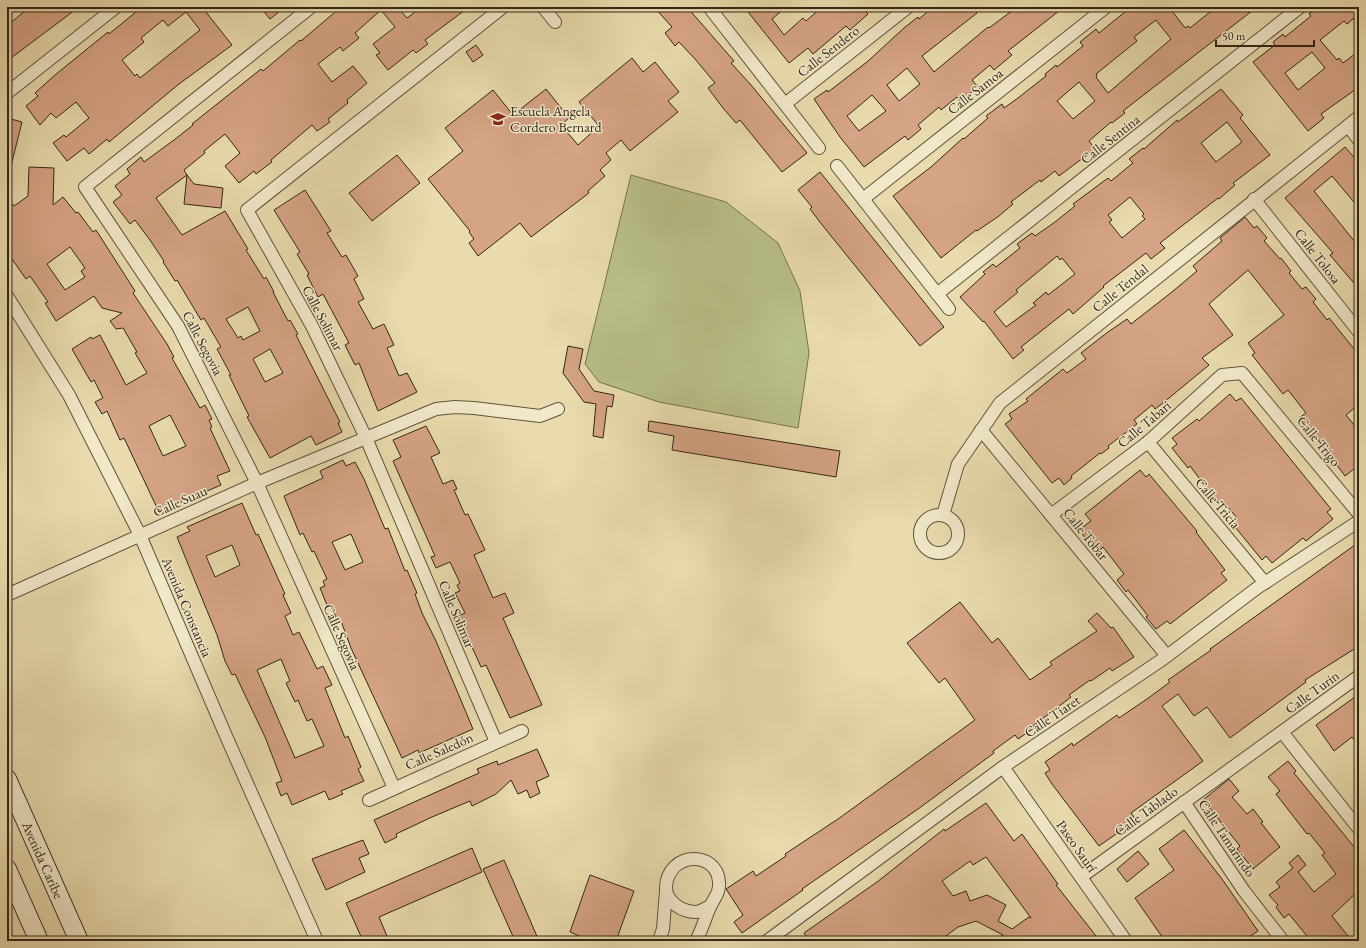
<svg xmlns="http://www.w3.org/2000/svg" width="1366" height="948" viewBox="0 0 1366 948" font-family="'EB Garamond',serif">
	<rect width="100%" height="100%" fill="#e9dbad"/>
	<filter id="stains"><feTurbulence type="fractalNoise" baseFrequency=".005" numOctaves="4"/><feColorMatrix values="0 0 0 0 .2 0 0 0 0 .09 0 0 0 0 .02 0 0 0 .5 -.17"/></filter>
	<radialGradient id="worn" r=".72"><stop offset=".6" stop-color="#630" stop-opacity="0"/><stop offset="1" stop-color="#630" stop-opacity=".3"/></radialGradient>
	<path fill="#b9c088" stroke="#767350" d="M631 175 726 202 778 243 800 291 809 353 798 428 659 402 599 382 585 364Z"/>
	<g fill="#d5a385" stroke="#322618" fill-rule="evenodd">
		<path d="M35 7H79L7 61V26L26 10 28 12Z"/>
		<path d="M142 7H202L232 45 179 84 109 142 107 139 89 154 84 148 67 161 53 143 64 135 66 137 89 118 76 102 56 118 51 113 40 125 26 106 38 96 35 93 55 75 108 32 109 34ZM186 12 200 30 140 78 137 74 135 76 122 60 144 42 141 38 163 20 168 26Z"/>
		<path d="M260 7H285L270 19Z"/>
		<path d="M341 7H397L407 18 422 7H469L425 40 428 44 416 53 413 50 388 70 376 55 380 53 373 44 395 27 381 10 355 33 359 38 343 51 340 47 318 64 332 82 353 66 367 83 347 100 348 103 328 119 330 122 317 131 312 125 271 160 272 162 256 174 254 171 239 183 225 166 240 153 225 134 204 151 205 153 184 170 187 175 156 198 182 235 225 211 248 249 246 250 264 279 266 277 274 292H273L288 321 290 320 298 334 296 335 340 422 338 423 342 432 316 445 311 436 270 458 247 417 249 416 229 375H231L217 349 221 347 204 318 201 320 177 280 175 281 163 262 164 261 150 240 135 220 130 224 113 202 122 195 115 186 130 174 127 169 141 157 144 162 174 140 193 125 192 124 261 69 263 71 300 40 301 41ZM248 307 260 331 243 340 241 336 238 338 226 319ZM270 349 283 373 265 382 253 359Z"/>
		<path d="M654 7H687L734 61 731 63 751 85 807 153 782 172 740 120 736 123 723 108 708 88 715 83 695 59 679 42 675 46 665 33 672 27Z"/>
		<path d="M744 7H786L772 19 784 35 803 18 806 21 822 7H861L868 14 850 30 846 26 813 54 808 48 789 63Z"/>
		<path d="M933 7H972L977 13 922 56 934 72 988 27 989 28 1017 7H1064L1008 51 1012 55 994 70 990 65 972 80 978 87 960 101 957 97 941 110 939 107 918 125 921 129 908 140 905 136 864 167 840 137 814 99 827 90 828 92 867 62 904 28 918 17 919 19ZM907 68 920 84 899 101 887 85ZM872 95 886 111 859 131 847 116Z"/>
		<path d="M1131 7H1169L1185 28 1188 26 1190 28 1210 12 1206 7H1257L1123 111 1125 113 1112 123 1111 122 1089 141 1095 149 1059 176 1055 171 1041 182 1040 180 1011 202 1013 204 999 216 977 231 976 230 941 258 893 196 931 167 963 138 964 139 988 118 986 116 1002 104 1004 108 1018 98 1046 76 1045 74 1056 65 1057 67 1083 46 1080 42 1096 29 1099 33ZM1156 20 1171 39 1108 93 1096 77 1097 75 1096 74 1137 41 1134 37ZM1079 82 1095 101 1073 119 1057 101Z"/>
		<path d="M1318 7H1354L1359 14 1347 24 1344 21 1320 40 1337 60 1339 58 1343 63 1359 51V87L1321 114 1324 118 1308 131 1253 62 1275 45 1273 42 1283 34 1285 37 1311 16 1309 14ZM1312 52 1325 68 1298 90 1285 73Z"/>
		<path d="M476 45 483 55 473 62 466 52Z"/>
		<path d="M632 58 643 72 655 62 679 92 668 101 678 112 630 151 621 140 606 153 611 160 600 170 605 176 588 191 589 193 531 237 520 223 478 256 469 243 474 239 469 232 470 231 428 179 463 151 445 128 493 90 513 115 546 89 569 118 561 125 578 145 599 126 579 102Z"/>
		<path d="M1221 89 1243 115 1240 118 1270 155 1233 183 1235 185 1219 199 1218 198 1160 243 1165 248 1151 259 1146 253 1103 286 1104 287 1073 314 1069 309 1021 347 1024 350 1013 359 984 321 983 322 960 297 985 274 983 272 993 264 996 267 1020 248 1017 244 1032 233 1035 236 1055 222 1075 206 1073 204 1108 178 1111 181 1133 163 1129 159 1143 148 1144 149 1177 120 1178 122ZM1227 122 1242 142 1216 162 1201 143ZM1130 197 1144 214 1142 216 1145 219 1122 238 1109 222 1112 220 1108 215ZM1057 256 1060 260 1062 258 1075 274 1048 295 1046 292 1033 303 1036 305 1006 327 994 312 1018 292 1016 290Z"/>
		<path d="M7 118 22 122 11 166H7Z"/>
		<path d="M1345 147 1359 163V208L1332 176 1314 191 1359 247V289L1330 255 1333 253 1285 198Z"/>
		<path d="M397 155 420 183 372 221 349 193Z"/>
		<path d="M29 167 54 168 53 205 63 197 76 213 78 212 93 232 96 230 135 291 133 293 167 344 174 357 172 358 200 408 205 405 212 419 209 420 212 427 210 428 230 471 217 476 221 485 159 512 124 438 120 440 107 411 102 414 95 402 103 398 94 380 91 382 72 349 91 337 92 339 100 335 126 385 147 373 135 353 137 352 123 328 116 329 110 321 122 313 102 308 94 296 56 321 45 303 48 302 30 276 26 279 7 252V198L14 206 28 196ZM70 247 85 268 81 271 85 277 65 290 47 264ZM170 415 186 446 163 456 149 426Z"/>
		<path d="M820 172 944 327 920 346 823 226 810 209 812 207 798 190Z"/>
		<path d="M187 175 194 184 223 188 221 208 184 204Z"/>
		<path d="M305 190 331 231 327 233 342 257 346 255 358 276 354 279 364 299 358 302 373 329 384 324 394 345 387 348 399 376 407 373 417 392 378 411 359 363 355 365 345 345 349 343 323 294 318 297 307 275 309 274 297 254 300 252 274 210Z"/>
		<path d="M1245 217 1254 228 1257 226 1267 238 1264 241 1280 259 1281 258 1291 271 1289 273 1302 289 1306 287 1316 299 1313 302 1327 320 1329 318 1359 355V404L1346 415 1359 431V465L1345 476 1307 425 1306 427 1299 418 1306 413 1288 390 1283 394 1252 355 1255 353 1248 343 1284 315 1248 270 1209 304 1233 335 1202 358 1209 365 1163 403 1155 409 1152 405 1134 420 1137 424 1108 446 1109 448 1101 454 1100 453 1071 476 1072 478 1064 485 1059 478 1052 483 1005 424 1012 419 1009 414 1028 401 1026 399 1063 369 1067 373 1086 359 1081 353 1108 332 1127 319 1131 324 1172 292 1197 271 1193 266 1222 241 1220 238Z"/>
		<path d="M568 346 583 349 579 369 594 391 614 395 612 407 607 406 603 438 593 436 596 404 584 402 563 373Z"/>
		<path d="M1230 394 1236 401 1241 398 1331 509 1327 512 1333 519 1306 541 1303 538 1272 563 1266 556 1262 560 1231 522 1237 518 1222 500 1218 503 1190 466 1188 468 1172 448 1177 444 1172 438 1197 419 1199 421Z"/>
		<path d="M649 421 840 451 836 477 672 450 674 436 648 431Z"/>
		<path d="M426 426 440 453 431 457 443 484 453 480 457 489 454 490 465 515 468 514 485 550 474 555 493 598 505 593 514 613 503 618 542 705 510 718 486 665 481 667 458 616 465 613 455 593 460 591 457 585 460 583 450 562 436 568 431 557 435 556 393 461 401 457 393 440Z"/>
		<path d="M343 460 346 466 355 462 364 479 385 529 388 528 405 571 407 570 417 593 415 594 422 613 436 641 473 729 419 753 418 750 402 758 351 648 341 621 338 622 330 604 327 605 320 588 325 586 323 581 327 579 314 551 312 552 303 533 300 535 284 496 323 478 320 471ZM351 534 363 562 345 570 332 542Z"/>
		<path d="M1140 470 1146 477 1149 474 1197 531 1196 532 1225 570 1221 573 1227 580 1170 624 1167 621 1156 629 1146 617 1148 616 1128 590 1126 592 1117 580 1124 574 1103 547 1100 550 1089 538 1087 540 1079 530 1091 521 1085 514Z"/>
		<path d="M242 503 256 535 258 534 285 594 283 595 291 613 285 616 293 635 299 632 317 669 323 666 332 685 325 688 345 738 348 736 361 767 358 769 364 781 341 791 343 794 329 800 325 791 292 805 287 793 281 796 276 783 282 781 265 737 235 674 232 675 225 661 217 635 177 537 190 531 187 527ZM232 545 240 565 215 577 206 556ZM281 659 290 681 286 683 295 702 298 700 307 721 312 719 324 746 295 758 257 670Z"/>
		<path d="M1359 542V646L1305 680 1306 682 1230 738 1207 707 1194 716 1178 694 1162 706 1203 761 1131 813 1136 820 1099 846 1052 784 1045 773 1050 770 1045 762 1072 743 1073 746 1117 715 1119 718 1147 699 1170 682 1168 680 1211 650 1210 649Z"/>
		<path d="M960 602 992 643 998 638 1030 680 1052 665 1050 662 1097 631 1088 621 1097 613 1111 628 1113 627 1134 657 1112 671 1110 668 1091 681 1090 680 1069 695 1071 697 1033 726 1034 728 1018 739 1015 735 993 751 994 753 918 809 802 889 803 890 742 933 734 922 743 915 726 889 753 871 756 876 786 856 785 854 838 819 975 720 945 678 939 683 907 643Z"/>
		<path d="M1359 694V746L1352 737 1334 751 1316 725Z"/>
		<path d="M537 749 549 776 536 782 540 793 530 798 527 790 518 794 511 780 496 794 472 806 470 801 432 817 396 834 397 837 385 843 374 820 479 773 477 769 497 761 498 765Z"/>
		<path d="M1288 761 1296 771 1294 773 1359 853V890L1332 916 1352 941H1311L1289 914 1284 918 1276 907 1278 905 1269 895 1280 887 1276 882 1293 868 1289 863 1298 855 1306 865 1298 872 1314 892 1336 874 1322 855 1325 853 1309 833 1307 834 1276 794 1280 791 1268 777Z"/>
		<path d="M1229 779 1239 791 1232 797 1247 814 1253 809 1263 822 1261 823 1280 847 1253 869 1237 849 1240 846 1203 800Z"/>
		<path d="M986 803 1014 841 1022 834 1058 884 1056 885 1100 941H995L1003 935 976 921 958 927 939 941H809L804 933 877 882 944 829 945 831ZM986 857 1031 918 1029 917 1012 929 998 921 1006 905 987 895 970 901 966 891 953 896 942 881 970 861 973 865Z"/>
		<path d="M1184 830 1222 879 1258 931 1243 941H1165L1135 898 1174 870 1159 849Z"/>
		<path d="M363 840 369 854 359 858 365 872 326 890 312 859Z"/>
		<path d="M472 848 482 872 379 917 389 941H363L346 903Z"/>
		<path d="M1138 851 1149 864 1127 882 1117 869Z"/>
		<path d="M504 860 539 941H515L483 869Z"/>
		<path d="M590 875 634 891 616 941H591L570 932Z"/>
	</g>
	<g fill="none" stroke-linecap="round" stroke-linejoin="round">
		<defs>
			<g id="street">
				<path d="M311 7 85 187 178 326 257 483 394 788"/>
				<path d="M543 7 555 22"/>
				<path d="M709 7 819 148"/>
				<path d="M7 93 116 7"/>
				<path d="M785 104 908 7"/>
				<path d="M1348 126 1359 140"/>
				<path d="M837 166 949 309"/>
				<path d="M863 199 1106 7"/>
				<path d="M1254 199 1359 332"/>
				<path d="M937 294 1300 7"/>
				<path d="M7 296 69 395 140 535 226 736 317 941"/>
				<path d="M981 430 1167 656"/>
				<path d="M1148 442 1265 583"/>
				<circle cx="939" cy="534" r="19"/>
				<path d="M943 515 958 464 1000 403 1359 117"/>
				<path d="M1051 515 1148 442 1222 375 1242 373 1359 514"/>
				<path d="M7 595 257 483 436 409 455 407 474 408 540 416 558 409"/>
				<path d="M1282 732 1359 829"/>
				<path d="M496 742 366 438 312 326 247 210 503 7"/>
				<path d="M1003 767 1126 941"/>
				<path d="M369 800 522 731"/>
				<path d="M1184 802 1244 891 1283 941"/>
				<path d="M1081 877 1359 676"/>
				<path d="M659 941 663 929 666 891"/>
				<path d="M696 941C702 930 705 918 710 907 714 898 720 893 719 882 717 850 668 851 666 887 666 902 682 912 696 912 700 912 706 908 710 906"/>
				<path d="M767 941 1003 767 1163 659 1257 588 1359 521"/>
			</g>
			<g id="secondary">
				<path d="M7 779 79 941"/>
				<path d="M7 869 39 941"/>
			</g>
		</defs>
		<use href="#street" stroke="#60533d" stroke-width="14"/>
		<use href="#secondary" stroke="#322618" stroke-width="20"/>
		<use href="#street" stroke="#f1e8ca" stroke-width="12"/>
		<use href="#secondary" stroke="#f1e8ca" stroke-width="18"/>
	</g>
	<defs>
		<symbol id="school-bare" viewBox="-9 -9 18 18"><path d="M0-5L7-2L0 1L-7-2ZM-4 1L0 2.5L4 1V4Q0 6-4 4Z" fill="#8f2418" stroke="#f1e8ca" stroke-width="2.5" paint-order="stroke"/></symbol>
	</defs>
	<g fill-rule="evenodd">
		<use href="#school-bare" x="487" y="108" width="22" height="22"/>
	</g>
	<g text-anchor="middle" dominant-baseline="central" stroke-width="3" stroke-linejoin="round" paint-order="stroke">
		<g font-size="14" fill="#322618" stroke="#f1e8ca">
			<text transform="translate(828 51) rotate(-38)">Calle Sendero</text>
			<text transform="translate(975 91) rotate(-38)">Calle Samoa</text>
			<text transform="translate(1110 139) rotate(-38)">Calle Sentina</text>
			<text transform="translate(1318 256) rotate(52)">Calle Tolosa</text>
			<text transform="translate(1120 288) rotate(-39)">Calle Tendal</text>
			<text transform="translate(323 318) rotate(62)">Calle Solimar</text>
			<text transform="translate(203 343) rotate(62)">Calle Segovia</text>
			<text transform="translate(1144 424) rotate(-40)">Calle Tabari</text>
			<text transform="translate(1319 441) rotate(51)">Calle Trigo</text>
			<text transform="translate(180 501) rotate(-24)">Calle Suau</text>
			<text transform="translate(1218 503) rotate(50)">Calle Tricia</text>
			<text transform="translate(1086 534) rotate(51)">Calle Tobar</text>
			<text transform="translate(187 607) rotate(67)">Avenida Constancia</text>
			<text transform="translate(457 614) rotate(67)">Calle Solimar</text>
			<text transform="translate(342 637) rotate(66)">Calle Segovia</text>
			<text transform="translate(1312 692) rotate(-36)">Calle Turin</text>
			<text transform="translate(1052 716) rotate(-34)">Calle Tiaret</text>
			<text transform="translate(439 751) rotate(-24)">Calle Saledón</text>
			<text transform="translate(1146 811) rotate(-36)">Calle Tablado</text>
			<text transform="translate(1227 838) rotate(56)">Calle Tamarindo</text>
			<text transform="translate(1077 846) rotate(55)">Paseo Saurí</text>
			<text transform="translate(43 860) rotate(66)">Avenida Caribe</text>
		</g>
		<g font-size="14" fill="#322618" stroke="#f1e8ca" text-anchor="start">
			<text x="510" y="111">Escuela Angela<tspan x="510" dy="16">Cordero Bernard</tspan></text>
		</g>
	</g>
	<rect width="1366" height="948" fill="none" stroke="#e9dbad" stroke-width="24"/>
	<rect x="8" y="8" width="1350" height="932" fill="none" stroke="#322618" stroke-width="2"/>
	<rect x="12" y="12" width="1342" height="924" fill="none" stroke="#322618"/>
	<path d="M1216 40v6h98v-6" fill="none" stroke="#322618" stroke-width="2"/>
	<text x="1222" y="40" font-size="12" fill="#322618" stroke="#f1e8ca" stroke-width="3" paint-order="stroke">50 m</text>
	<rect width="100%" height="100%" filter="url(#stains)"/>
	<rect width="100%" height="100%" fill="url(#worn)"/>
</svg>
